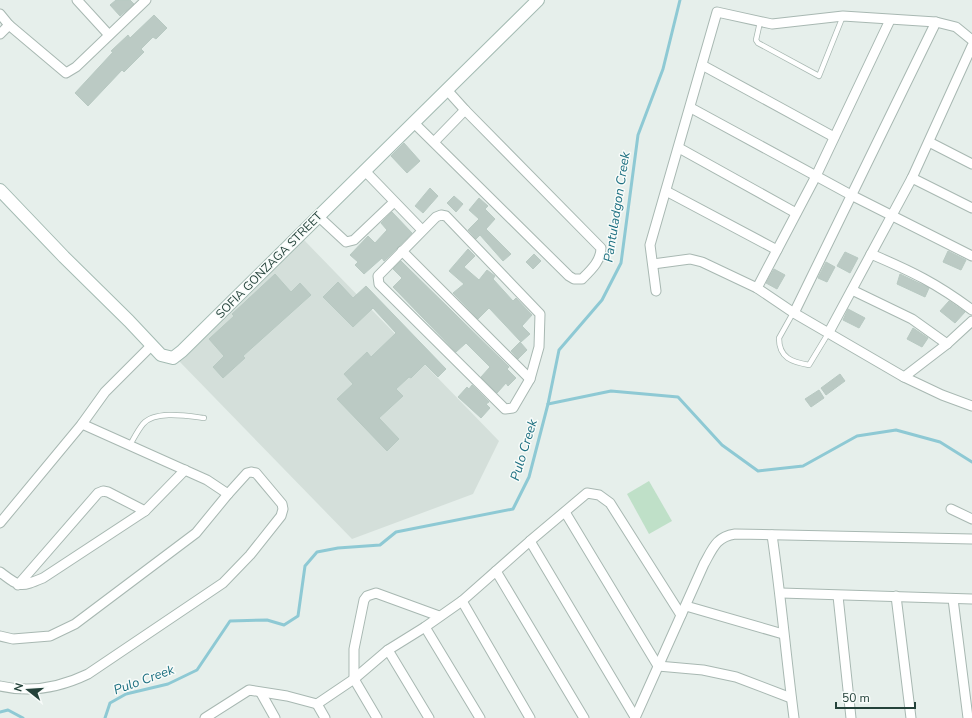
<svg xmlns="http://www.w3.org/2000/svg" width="972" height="718" viewBox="0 0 972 718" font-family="'Nunito Sans',sans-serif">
	<rect width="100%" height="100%" fill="#e6efeb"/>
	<path fill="#d4dfda" d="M303 239 499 441 473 494 352 539 179 361Z"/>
	<path fill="#bfe0c8" d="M649 481 672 521 649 534 627 494Z"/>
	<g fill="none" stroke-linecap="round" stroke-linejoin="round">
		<g stroke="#8ec9d4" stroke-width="3">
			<path d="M548 404 611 391 678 397 722 445 758 471 803 466 857 436 896 430 940 442 972 462"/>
			<path d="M0 712 8 710 23 718"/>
			<path d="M105 718 110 703 126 694 168 684 197 670 230 621 267 620 284 625 298 616 305 566 317 552 338 548 380 545 396 532 513 509 529 477 548 404 559 350 602 300 621 263 638 135 663 69 680 0"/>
		</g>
	</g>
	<g fill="#bbcac4" stroke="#b8c9c2">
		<path d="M116 0H130L134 4 120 16 110 5Z"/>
		<path d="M154 15 167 28 156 39 153 37 141 49 144 52 124 72 122 70 88 106 75 93 113 52 111 51 128 35 130 38Z"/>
		<path d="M404 143 420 161 407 173 391 156Z"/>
		<path d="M430 188 438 196 423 213 415 206Z"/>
		<path d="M454 196 463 204 456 212 447 203Z"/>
		<path d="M479 198 488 206 485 209 495 219 486 229 511 254 503 261 480 235 476 239 468 230 479 219 469 210Z"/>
		<path d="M392 212 412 233 384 261 382 258 364 274 355 265 358 262 350 255 368 236 375 243 387 230 381 223Z"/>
		<path d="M468 249 475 256 464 267 479 280 487 270 495 276 493 279 513 301 516 298 532 315 522 326 530 334 521 342 489 308 478 319 453 293 464 284 449 271Z"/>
		<path d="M948 251 966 260 961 270 943 262Z"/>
		<path d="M845 252 858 258 850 273 837 266Z"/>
		<path d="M534 254 541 261 533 269 526 262Z"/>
		<path d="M401 261 509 367 507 369 516 378 508 386 506 383 497 393 481 377 490 367 466 343 456 352 393 287 402 278 393 269Z"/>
		<path d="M826 262 835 267 827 282 818 278Z"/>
		<path d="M774 269 785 275 777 289 766 283Z"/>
		<path d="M275 274 291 292 300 283 311 295 243 356 245 358 223 378 213 367 224 356 209 339 234 316 232 314Z"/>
		<path d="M900 274 929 288 925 297 897 284Z"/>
		<path d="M338 282 353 298 366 286 446 369 438 377 425 364 411 378 409 377 396 389 403 396 379 418 399 439 387 451 337 399 353 384 344 374 367 352 371 357 396 333 373 308 353 327 323 297Z"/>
		<path d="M949 301 965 312 955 323 940 311Z"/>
		<path d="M848 309 865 318 859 328 843 320Z"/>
		<path d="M913 328 928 338 922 347 907 339Z"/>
		<path d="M520 342 527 350 518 359 511 351Z"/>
		<path d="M840 374 845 381 826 395 821 388Z"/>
		<path d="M472 385 489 402 486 404 490 408 481 418 458 397 467 387 469 389Z"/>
		<path d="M819 390 824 398 811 407 805 399Z"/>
	</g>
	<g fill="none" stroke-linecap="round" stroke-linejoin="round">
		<defs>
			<g id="lane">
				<path d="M760 22 756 40 758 43 819 76 843 16"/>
				<path d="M793 313 779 338C779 358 792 362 809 365L829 332"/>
				<path d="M130 445C134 438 138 430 143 424 155 410 188 416 204 418"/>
			</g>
			<g id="street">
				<path d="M77 0 109 35"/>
				<path d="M0 14 9 25 66 73 76 67 146 0"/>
				<path d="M0 34 9 25"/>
				<path d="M702 65 834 137"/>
				<path d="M447 90 465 110"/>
				<path d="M691 108 851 195 972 256"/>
				<path d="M413 122 569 276 574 279H582C591 270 601 261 601 248L465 110 434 142"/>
				<path d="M929 142 972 164"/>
				<path d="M679 148 796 213"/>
				<path d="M364 170 422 230"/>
				<path d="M912 178 972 208"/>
				<path d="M666 191 777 250"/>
				<path d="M441 215 446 216 540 314 539 347 530 379 513 408 505 409 379 284 378 276 436 217Z"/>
				<path d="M318 216 346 242 354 240 394 202"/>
				<path d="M402 251 530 379"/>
				<path d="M871 254C911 271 938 284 972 310"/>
				<path d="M653 264 690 259 702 262 757 288 794 313 904 377 942 395 972 406"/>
				<path d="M757 288 816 176 890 20"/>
				<path d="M852 290 912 319 947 344"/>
				<path d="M656 291 650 245 717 12 772 24 843 16 936 22 956 27 972 40"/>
				<path d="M794 313 936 22"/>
				<path d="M829 332 912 178 972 46"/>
				<path d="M904 377 947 344 972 321"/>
				<path d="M951 509 972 519"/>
				<path d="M145 511 185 470"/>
				<path d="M565 512 658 666 703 670 736 677 791 698"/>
				<path d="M0 523 82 424 105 392 152 345"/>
				<path d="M772 535C781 596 786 657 794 718"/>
				<path d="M530 541 635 717"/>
				<path d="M496 571 584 718"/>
				<path d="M0 572C20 587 19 588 43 578L145 511 108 492 103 491 98 493 18 585"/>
				<path d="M781 593 972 599"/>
				<path d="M838 596 851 718"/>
				<path d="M896 596 911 718"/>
				<path d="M953 599 968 718"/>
				<path d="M462 601 530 718"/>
				<path d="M686 606 783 634"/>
				<path d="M425 627 480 718"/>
				<path d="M0 636 13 639 50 636 75 624 196 533 228 494"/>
				<path d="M388 650 429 718"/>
				<path d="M0 686C30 693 61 687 88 674L223 583 250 555 281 516 283 509 282 504 256 473 251 472 247 473 228 494 207 480 82 424"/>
				<path d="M261 693 275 718"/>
				<path d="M317 704 325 718"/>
				<path d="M205 718 249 690 287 696 317 704 354 679 388 650 425 627 462 601 530 541 587 493 599 495 610 503 681 615"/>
				<path d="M377 718 354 679V649L364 600 367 596 376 593 439 616"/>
				<path d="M635 718 704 564C713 548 716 537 735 534L972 539"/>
			</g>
			<path id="secondary" d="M0 190 64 257 129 321 161 355 173 358 182 351 538 0"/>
		</defs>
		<use href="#lane" stroke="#a8b8b2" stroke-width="6"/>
		<use href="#street" stroke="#a8b8b2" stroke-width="11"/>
		<use href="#secondary" stroke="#a4bbb3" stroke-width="14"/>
		<use href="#lane" stroke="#fff" stroke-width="4.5"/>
		<use href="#street" stroke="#fff" stroke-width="9"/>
		<use href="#secondary" stroke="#fff" stroke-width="12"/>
	</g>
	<g text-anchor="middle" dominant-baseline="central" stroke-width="3" stroke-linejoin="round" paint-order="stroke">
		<g font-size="12" fill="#24423a" stroke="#f7fbf9">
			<text transform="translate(269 265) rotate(-45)">SOFIA GONZAGA STREET</text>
		</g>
		<g font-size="13" font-style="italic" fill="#1c6f80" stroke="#f7fbf9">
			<text transform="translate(617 207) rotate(-81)">Pantuladgon Creek</text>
			<text transform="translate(524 450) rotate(-73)">Pulo Creek</text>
			<text transform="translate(144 680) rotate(-20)">Pulo Creek</text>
		</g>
	</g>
	<g transform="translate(28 690) rotate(287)" stroke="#f7fbf9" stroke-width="3" paint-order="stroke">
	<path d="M0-3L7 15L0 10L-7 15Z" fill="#24423a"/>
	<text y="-6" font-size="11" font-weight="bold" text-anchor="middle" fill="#24423a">N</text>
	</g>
	<path d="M836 702v6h79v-6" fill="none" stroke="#24423a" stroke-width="2"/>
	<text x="842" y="702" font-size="12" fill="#24423a" stroke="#f7fbf9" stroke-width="3" paint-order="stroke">50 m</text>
</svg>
